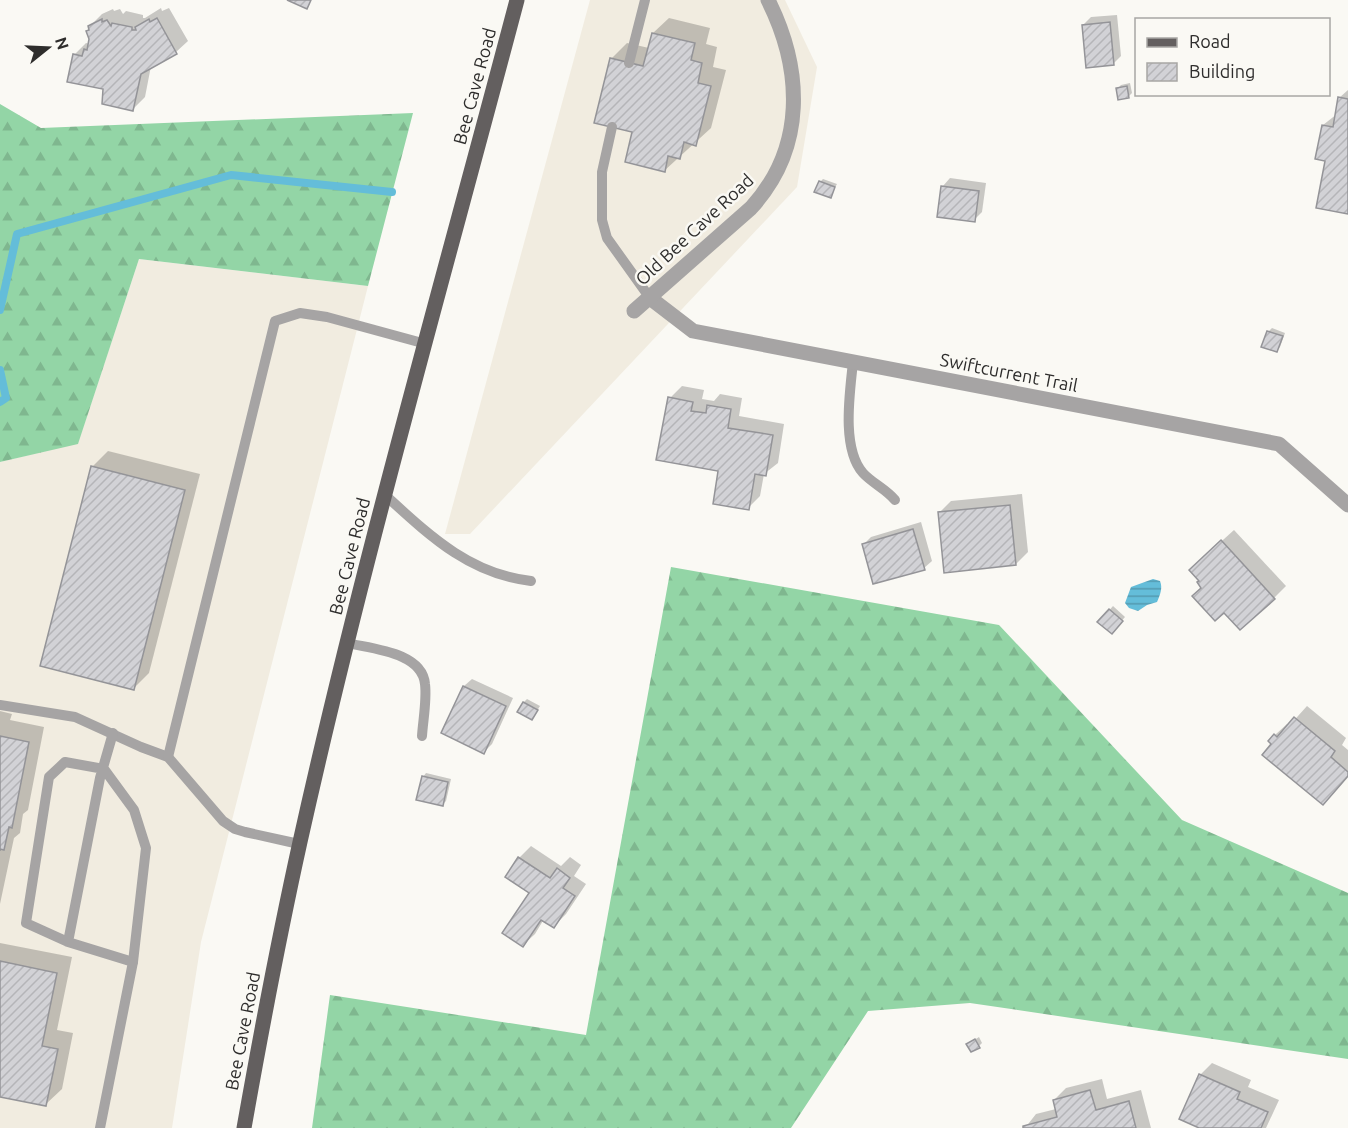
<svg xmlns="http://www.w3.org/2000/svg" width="1348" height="1128" viewBox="0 0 1348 1128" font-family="Ubuntu,sans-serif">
	<defs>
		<pattern id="forest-firs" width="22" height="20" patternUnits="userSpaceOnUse" patternTransform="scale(1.5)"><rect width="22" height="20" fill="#93d5a6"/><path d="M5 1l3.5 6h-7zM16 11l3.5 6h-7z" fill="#7fb78f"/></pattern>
		<pattern id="water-rules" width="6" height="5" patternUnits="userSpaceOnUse" patternTransform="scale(1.5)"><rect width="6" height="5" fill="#64bdd9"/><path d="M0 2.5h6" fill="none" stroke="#539ab0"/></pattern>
		<pattern id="building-hatch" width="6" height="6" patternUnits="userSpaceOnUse" patternTransform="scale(1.5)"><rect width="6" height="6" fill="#d2d2d6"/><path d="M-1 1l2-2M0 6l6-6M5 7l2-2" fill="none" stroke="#b5b5b8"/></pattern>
	</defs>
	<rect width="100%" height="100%" fill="#faf9f4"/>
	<g fill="#f1ece0">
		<path d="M590 0H785L817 67 797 187 470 534H445Z"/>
		<path d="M139 259 368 286 201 942 172 1128H0V462L78 443Z"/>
	</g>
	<g fill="url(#forest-firs)">
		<path d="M0 104 41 128 413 113 368 286 139 259 78 444 0 462Z"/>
		<path d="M671 567 999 625 1182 820 1348 893V1059L970 1003 868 1011 791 1128H312L330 995 586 1035Z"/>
	</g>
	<path fill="url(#water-rules)" d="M1153 579 1160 581C1163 588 1160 595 1157 602L1147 605 1138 611 1129 608 1125 603 1131 587Z"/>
	<g fill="#0003">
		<path d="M161 8 162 11 169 8 188 41 176 52 151 66 145 97 133 109 104 88 74 55 86 43 90 44V26L102 14 113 9 114 11 120 9 123 14 126 11 143 15V18H145Z"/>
		<path d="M1117 15 1121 56 1113 64 1083 25 1091 17Z"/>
		<path d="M669 18 710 28 706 44 717 47 713 67 726 70 711 128 664 171 634 131 611 59 627 43 649 48 653 33Z"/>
		<path d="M1130 83 1132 93 1128 97 1118 88 1121 85Z"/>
		<path d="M1348 90V212L1327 160 1323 125 1337 114 1339 98Z"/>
		<path d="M950 178 986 183 982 212 974 220 943 186Z"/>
		<path d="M823 179 837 184 830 196 820 182Z"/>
		<path d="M1272 328 1285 333 1280 347 1277 350 1268 332Z"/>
		<path d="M682 386 704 390 702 399 714 401 720 394 742 398 739 416 784 424 778 463 764 474 760 496 748 508 670 398Z"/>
		<path d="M108 451 200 474 149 673 133 689 92 467Z"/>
		<path d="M1022 494 1028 552 1016 564 939 513 951 501Z"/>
		<path d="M921 522 932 561 924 568 863 545 871 537Z"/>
		<path d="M1234 530 1286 586 1274 598 1203 587V558Z"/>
		<path d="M1113 606 1125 617 1112 632 1099 622Z"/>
		<path d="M472 679 513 698 492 744 484 752 464 686Z"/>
		<path d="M527 699 540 706 532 719 524 702Z"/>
		<path d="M1307 706 1346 738 1342 745 1348 750V776L1273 744 1275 735 1287 724 1289 726Z"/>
		<path d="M0 711 12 714 10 720 44 727 28 810 23 814 20 833 14 838 0 904Z"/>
		<path d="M426 773 451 779 446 801 442 805 423 777Z"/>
		<path d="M531 846 561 866 570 857 581 865 574 876 586 884 566 914 554 926 544 919 535 934 523 945 531 893 507 877 519 858Z"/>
		<path d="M0 943 72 957 57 1030 73 1033 62 1089 46 1104 0 1095Z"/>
		<path d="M979 1037 982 1043 979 1046 968 1044Z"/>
		<path d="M1212 1063 1251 1080 1248 1087 1279 1100 1266 1128H1203L1200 1075Z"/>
		<path d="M1102 1079 1107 1099 1141 1090 1151 1128H1025L1036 1114 1056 1109 1054 1100 1066 1088Z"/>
	</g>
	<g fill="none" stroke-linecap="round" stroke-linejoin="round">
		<g stroke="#64bdd9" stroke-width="8">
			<path d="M0 310 17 234 231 175 392 192"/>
			<path d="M0 370 6 398 0 402"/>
		</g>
	</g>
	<g fill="url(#building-hatch)" stroke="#949498" stroke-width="1.5">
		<path d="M287 0H311L307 9Z"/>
		<path d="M157 18 177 54 141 74 133 111 102 104 103 89 67 82 73 54 82 56 84 49 87 50 89 39 86 31 89 30 88 26 102 19V22L107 20 111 26 112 23 132 27V30H136L135 27 149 19 150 22Z"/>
		<path d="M1110 22 1114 65 1086 68 1082 25Z"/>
		<path d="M652 33 695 43 691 60 702 63 698 83 711 86 696 146 684 142 680 159 668 156 665 172 625 162 632 132 594 123 610 58 643 66Z"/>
		<path d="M1127 86 1129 98 1118 100 1116 88Z"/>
		<path d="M1338 97 1348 99V214L1316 208 1325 161 1315 159 1322 125 1333 127Z"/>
		<path d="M819 181 835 187 831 198 814 192Z"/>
		<path d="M941 186 979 191 975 222 937 217Z"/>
		<path d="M1267 331 1283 336 1277 352 1261 347Z"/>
		<path d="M668 397 693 402 691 411 706 413 707 405 731 409 728 428 773 435 766 476 755 474 749 510 713 504 718 471 656 460Z"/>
		<path d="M91 466 185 490 134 690 40 666Z"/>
		<path d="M1010 505 1016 565 944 573 938 512Z"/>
		<path d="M913 529 925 570 873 584 862 544Z"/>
		<path d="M1221 540 1275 599 1240 630 1224 613 1215 621 1192 596 1201 588 1197 582 1199 581 1189 570Z"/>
		<path d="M1109 609 1123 621 1112 634 1097 622Z"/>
		<path d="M463 686 506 706 484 754 441 733Z"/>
		<path d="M523 702 538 710 532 720 517 712Z"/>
		<path d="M1294 717 1335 751 1331 757 1348 772V776L1323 805 1262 755 1271 744 1268 741 1274 734 1277 737Z"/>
		<path d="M0 736 29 742 12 828 9 827 4 850 0 849V851Z"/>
		<path d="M422 776 448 782 443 806 416 800Z"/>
		<path d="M518 857 550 878 557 868 570 878 563 888 575 896 554 928 541 920 523 947 502 933 529 893 505 877Z"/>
		<path d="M0 961 57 973 42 1046 58 1049 46 1106 0 1097Z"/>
		<path d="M975 1039 980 1048 971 1052 966 1044Z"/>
		<path d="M1199 1074 1240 1092 1237 1099 1268 1112 1261 1128H1199L1179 1119Z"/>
		<path d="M1090 1090 1096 1110 1129 1101 1136 1128H1023V1126L1057 1117 1053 1100Z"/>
	</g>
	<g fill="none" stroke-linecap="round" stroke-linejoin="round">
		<g stroke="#a6a4a4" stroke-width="10">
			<path d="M629 63 645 0"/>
			<path d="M612 127 602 172V220L607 238 650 298"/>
			<path d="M853 362C850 392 841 448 863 473 872 483 886 489 895 500"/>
			<path d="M385 495C429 535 469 574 531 581"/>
			<path d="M347 643C372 649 422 652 425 684 427 700 423 720 422 736"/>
			<path d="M0 705 75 717 141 747 168 757 223 821 235 829 245 832 299 844"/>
			<path d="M168 757 275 321 300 313 327 317 426 344"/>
			<path d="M68 942 26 923 49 777 65 762 104 769 134 810 146 848 133 962 68 942 100 778 113 733"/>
			<path d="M100 1128 133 962"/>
		</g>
		<g stroke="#a6a4a4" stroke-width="15">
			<path d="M650 298 693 331 1279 444 1348 505"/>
			<path d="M634 311 751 208C806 148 803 70 768 0"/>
		</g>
		<path stroke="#635f5f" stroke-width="15" d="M244 1128C261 1032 279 937 300 842 363 559 443 280 517 0"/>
	</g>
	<g text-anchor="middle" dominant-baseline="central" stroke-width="5" stroke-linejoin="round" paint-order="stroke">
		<g font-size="18" fill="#2e2d2c" stroke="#faf9f4">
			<text transform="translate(474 86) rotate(-75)">Bee Cave Road</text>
			<text transform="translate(694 229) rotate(-43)">Old Bee Cave Road</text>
			<text transform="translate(1009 372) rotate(11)">Swiftcurrent Trail</text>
			<text transform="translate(349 556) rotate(-76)">Bee Cave Road</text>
			<text transform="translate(242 1031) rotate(-79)">Bee Cave Road</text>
		</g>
	</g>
	<rect x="1135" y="18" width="195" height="78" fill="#faf9f4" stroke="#a8a7a4" stroke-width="1.5"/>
	<rect x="1147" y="38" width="30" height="9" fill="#635f5f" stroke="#a8a7a4" stroke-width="1.5"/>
	<text x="1189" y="48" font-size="18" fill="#2e2d2c">Road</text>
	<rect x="1147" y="63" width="30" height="18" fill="url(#building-hatch)" stroke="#a8a7a4" stroke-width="1.5"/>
	<text x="1189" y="78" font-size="18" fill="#2e2d2c">Building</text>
	<g transform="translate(48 48) rotate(72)" stroke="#faf9f4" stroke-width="4.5" paint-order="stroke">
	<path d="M0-4.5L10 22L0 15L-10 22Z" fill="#2e2d2c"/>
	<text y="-9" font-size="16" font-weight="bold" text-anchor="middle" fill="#2e2d2c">N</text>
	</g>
</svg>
